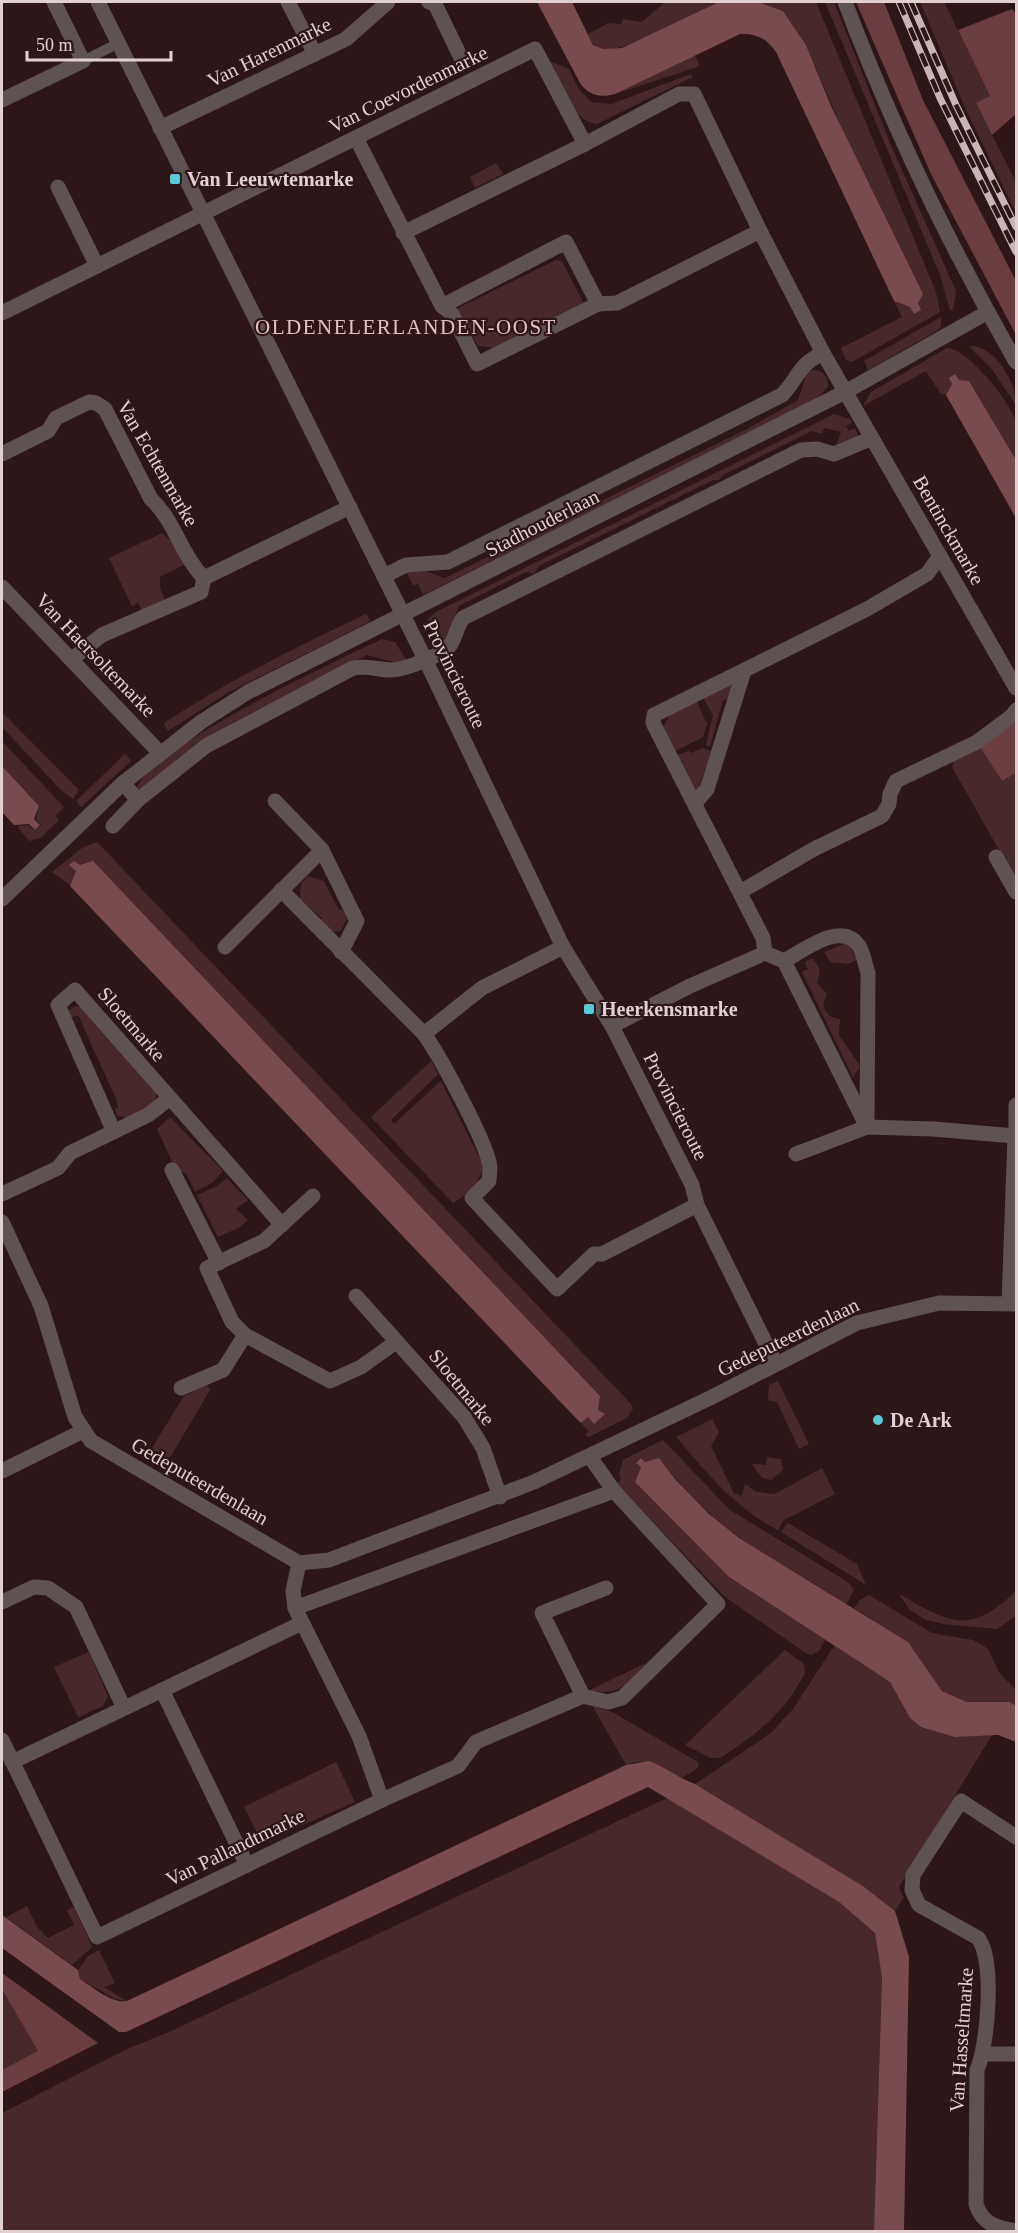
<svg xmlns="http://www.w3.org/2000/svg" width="1018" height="2233" viewBox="0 0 1018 2233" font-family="'Times New Roman',serif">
	<rect width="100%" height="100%" fill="#2d1618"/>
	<g fill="#48292b">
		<path d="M665 2H719C696 13 625 54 603 49 594 47 591 41 588 34L609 23 621 24 623 19 642 22Z"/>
		<path d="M758 2H816L936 292 940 312 852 362 846 360 841 348 902 317 894 301 920 310 806 45 783 11Z"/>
		<path d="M825 2H834L890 143 956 291 953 310H950L940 275Z"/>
		<path d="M920 2H944L990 96 976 104 1016 182V213L966 110Z"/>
		<path d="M694 54 700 66 615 94Z"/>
		<path d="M549 61 569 69 578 88 591 102 611 104 691 74 693 77 597 124C571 121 560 83 549 61Z"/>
		<path d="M496 163 503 174 475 188 470 177Z"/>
		<path d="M556 260 562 261 584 304 496 348 478 346 456 309Z"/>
		<path d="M941 317V326L938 330 868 370 864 361Z"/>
		<path d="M969 346C994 344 1017 383 1016 405L991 368Z"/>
		<path d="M947 348C968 348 1011 403 1016 422 1018 433 1016 449 1016 460L969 381C956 379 953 383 946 395L940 393 926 371 863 406 871 392Z"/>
		<path d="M813 370C824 370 828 377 828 387L812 402 423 595 418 583 413 586 406 571 417 568 445 578 745 430 798 400 807 373Z"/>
		<path d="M834 414 850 419 852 423 846 426 849 431 855 428 858 436 856 442 836 446 841 432 825 428 821 434 812 431 723 475 719 480H713L539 566 534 574 526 572 459 606 446 641 440 643 428 619 436 612Z"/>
		<path d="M162 533 171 541 184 565 160 577V588L166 603 152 609H141L138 603 132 606 109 558Z"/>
		<path d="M366 614 371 621 229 692 168 731 164 723C228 681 296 647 366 614Z"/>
		<path d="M382 639 395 642 407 661 400 664 367 655 309 683 233 723 142 790 137 789C143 751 342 658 382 639Z"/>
		<path d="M734 683 730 699 723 700 710 747 706 745 713 715 703 698Z"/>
		<path d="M697 702 707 724 703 737 673 752 662 729 672 711Z"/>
		<path d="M2 712 79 790 73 799 61 790 2 727Z"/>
		<path d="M2 741 64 807 55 816 59 820 40 838 29 841 17 826 28 825 35 831 41 825 36 819 39 806 2 766Z"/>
		<path d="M980 747 1002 781 1016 773V880L952 767 954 761Z"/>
		<path d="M702 748 711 751 697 792 674 756 689 751 692 753Z"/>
		<path d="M125 754 131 761 81 807 76 801Z"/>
		<path d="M97 842 631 1404 633 1409 627 1418 589 1437 585 1434 589 1432 581 1423 588 1417 604 1414 598 1410 600 1396 93 862 80 866 74 861 70 865 76 871 70 885 52 872 82 848Z"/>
		<path d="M308 876 324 881 339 910 343 909 347 919 340 932 329 931 320 921 322 918 300 899 301 884Z"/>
		<path d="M844 944 850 947 857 960 848 964 830 962 824 952Z"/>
		<path d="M813 958 820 970 817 983 827 994C819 1006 826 1018 840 1019L839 1035 860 1066 853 1078 802 972 808 969 805 962Z"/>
		<path d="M76 1006 82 1008 156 1088V1099L142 1112 129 1118 117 1116 115 1109 118 1107 117 1101 78 1015 70 1018 68 1011Z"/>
		<path d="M431 1061 438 1074 391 1120 394 1124 441 1081 484 1167 473 1190 453 1203 371 1117Z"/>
		<path d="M170 1117 223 1171 213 1182 195 1192 186 1173 176 1170 157 1129Z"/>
		<path d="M227 1178 248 1200 236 1209 248 1220 240 1227 218 1237 197 1195 217 1186Z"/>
		<path d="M778 1381 809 1444 799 1449 777 1402 768 1400 769 1385Z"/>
		<path d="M207 1385 210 1390 165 1466 147 1456 184 1396Z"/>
		<path d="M712 1419 719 1432 711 1446 734 1493 742 1496 745 1484 756 1492 775 1494 822 1468 835 1494 784 1520 778 1530C736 1509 706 1472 676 1437Z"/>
		<path d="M663 1440 730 1510 848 1582 854 1590 846 1605C818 1584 786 1568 756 1549 719 1525 686 1494 659 1458L645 1462 641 1458 637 1463 641 1467 635 1482 729 1577 825 1640 819 1651 811 1655 804 1652 724 1596 617 1484 621 1479 619 1475 623 1460Z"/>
		<path d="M767 1457 781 1459 783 1469 780 1473 771 1480 762 1478 752 1464 766 1465Z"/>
		<path d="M788 1523 857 1564 866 1585 781 1532Z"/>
		<path d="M1016 1591V1616L997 1629 943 1624 926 1620 910 1610 899 1594C951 1623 969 1636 1016 1591Z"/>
		<path d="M869 1595 932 1633 973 1640 982 1645 988 1649 1000 1674 1016 1690V1706L1010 1702H967L942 1691 908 1642 854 1608 860 1600Z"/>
		<path d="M834 1646 890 1682 910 1718 955 1737 992 1735 899 1887 904 1898 895 1911 863 1886 695 1784 771 1733 793 1709Z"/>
		<path d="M785 1650 804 1664 805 1673C783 1714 759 1733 720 1758H711L685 1745Z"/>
		<path d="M89 1652 108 1696 103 1706 78 1717 54 1667Z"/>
		<path d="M646 1663C628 1682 619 1698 590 1690Z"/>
		<path d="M592 1705 614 1713 698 1762V1768L680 1779C665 1764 645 1757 626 1765Z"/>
		<path d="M336 1762 355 1802 262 1843 244 1807Z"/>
		<path d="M667 1798 839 1902 875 1933 882 1978 874 2231 2 2232V2113L127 2049 169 2032Z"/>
		<path d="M27 1906 37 1927 48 1938 74 1925 67 1910 74 1907 92 1947 72 1965 6 1917Z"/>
		<path d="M99 1950 115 1983 104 1987 127 2001 115 1999 80 1979 78 1970 88 1956Z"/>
		<path d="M2 1989 39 2052 2 2070Z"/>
	</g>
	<g fill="#6b3d41">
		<path d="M856 2H884L923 100 1016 281V335L931 174Z"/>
		<path d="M1012 9 1016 14V114L992 135 976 103 990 96 958 30Z"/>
		<path d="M1016 721V773L1002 781 980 747Z"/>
		<path d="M2 1973 98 2043 2 2092V2070L38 2051 2 1989Z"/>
	</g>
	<g fill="#7a4b4e">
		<path d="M537 2H572L593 45 603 49 622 48 719 2H758L783 11 806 45 831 106 923 294 918 303 921 310 914 314 910 307 894 301 776 52C767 39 757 33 740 34L615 94C601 98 589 96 580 83Z"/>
		<path d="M955 374 959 380 969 381 1016 460V518L946 395 952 384 949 378Z"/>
		<path d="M2 766 39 806 34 819 40 825 35 830 29 824 14 825 2 812Z"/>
		<path d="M74 861 80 865 93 861 600 1396 598 1410 605 1414 594 1424 588 1417 581 1423 571 1413 70 886 76 871 69 865Z"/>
		<path d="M641 1458 645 1462 659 1458 675 1479 708 1513 739 1538 908 1642 942 1691 967 1702H1010L1016 1706V1742L998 1735 955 1737 921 1727 910 1718 890 1682 729 1577 635 1482 641 1467 636 1463Z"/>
		<path d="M649 1761C666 1767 678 1778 695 1784L863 1886 895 1911 909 1957 904 2231H874L882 1978 875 1933 839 1902 648 1787 126 2032H119L2 1948V1915L78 1970 80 1979C92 1987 113 2004 127 2001L626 1765Z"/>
	</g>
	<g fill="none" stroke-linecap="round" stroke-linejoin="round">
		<path stroke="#5f5252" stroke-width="10" d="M83 61 119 43"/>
		<g stroke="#5f5252" stroke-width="15">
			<path d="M98 2 425 659 563 947 612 1026 692 1185 697 1205 776 1364"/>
			<path d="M288 2 315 54"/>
			<path d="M429 2 435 4 463 62"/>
			<path d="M2 100 83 61 54 2"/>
			<path d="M160 128 346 39 388 2"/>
			<path d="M356 138 442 306 452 314 477 364 598 304 617 303 760 231"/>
			<path d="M58 187 97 266"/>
			<path d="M403 233 585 144 679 94H694L760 231 823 353 1016 688"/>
			<path d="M442 306 566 242 598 304"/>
			<path d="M2 313 535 49 585 144"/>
			<path d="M2 454 48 431 56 418 89 402 96 403 105 409 151 499C175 521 181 555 204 578"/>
			<path d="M384 576 406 565 448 562 782 395C799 377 798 365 823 353"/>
			<path d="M204 578 350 507"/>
			<path d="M2 587 159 752"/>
			<path d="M72 659 102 635 201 592 204 578"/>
			<path d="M123 783 138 800 206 746 353 668C367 665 378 670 391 670 405 670 443 655 451 644 456 636 457 626 463 618L801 450 817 449 834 454 870 439"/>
			<path d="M275 801 322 850 357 921 341 952"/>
			<path d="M695 803 707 789 744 671"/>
			<path d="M113 826 138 800"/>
			<path d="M996 857 1016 892"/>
			<path d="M281 890 424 1034"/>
			<path d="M740 892 814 849 882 816 889 804 890 794 896 781 977 742 1013 715 1016 710"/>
			<path d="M225 947 322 850"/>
			<path d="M563 947 482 988 424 1034C440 1056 487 1143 490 1167 490 1172 489 1177 489 1181L472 1198 557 1289 594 1254H602L697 1205"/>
			<path d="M765 953 763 938 653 723 654 715 867 609 927 574 940 556"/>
			<path d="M784 961C804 950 842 920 859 946 864 954 865 965 868 973L867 1124"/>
			<path d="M612 1026 690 986 765 953 784 961 867 1127"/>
			<path d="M1016 1105V1136"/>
			<path d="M114 1132 58 1005 75 990 282 1225"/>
			<path d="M796 1154 867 1127 933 1129 1015 1136 1009 1303"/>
			<path d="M172 1170 219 1263"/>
			<path d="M2 1194 58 1168 70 1153 148 1115 170 1098"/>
			<path d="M313 1196 264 1241 207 1268 232 1322 245 1335 330 1381 361 1367 396 1342"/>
			<path d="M2 1222 41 1306 75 1417 91 1441 299 1563 329 1560 534 1482 710 1398 857 1323 939 1303 1016 1304"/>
			<path d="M356 1296 464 1417 483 1448 500 1497"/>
			<path d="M181 1388 223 1370 245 1335"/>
			<path d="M2 1471 83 1431"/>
			<path d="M299 1563 293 1591 295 1608 359 1736 382 1800"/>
			<path d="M2 1602 34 1587 48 1588 76 1607 124 1708"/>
			<path d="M295 1608 614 1491"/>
			<path d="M162 1690 247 1865"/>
			<path d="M583 1696 542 1613 606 1588"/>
			<path d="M2 1740 97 1937 382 1800 458 1766 476 1742 583 1696 608 1702 622 1698 718 1604 614 1491 590 1457"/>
			<path d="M12 1762 300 1624"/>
			<path d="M1016 1837 961 1801 913 1875 912 1890 919 1905 978 1938C995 1959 988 2045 977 2070L976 2204C982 2224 997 2228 1016 2231"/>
			<path d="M984 2054H1016"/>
		</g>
		<g stroke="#5f5252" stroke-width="15">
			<path d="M845 2C892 126 950 247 1016 362"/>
			<path d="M2 899 123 783 201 722 248 692 845 392 988 312"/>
		</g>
		<defs>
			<g id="rail">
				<path d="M899 2 940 98 1016 252"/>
				<path d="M911 2 956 105 1016 227"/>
			</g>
		</defs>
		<use href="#rail" stroke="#c8b6b7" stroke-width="7"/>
		<use href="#rail" stroke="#2d1618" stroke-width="4.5" stroke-dasharray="14" stroke-linecap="butt"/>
	</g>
	<g fill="#52cbda" stroke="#2d1618" stroke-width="2">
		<rect x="169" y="173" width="12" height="12" rx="3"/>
		<rect x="583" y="1003" width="12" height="12" rx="3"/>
		<circle cx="878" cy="1420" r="6"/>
	</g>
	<g text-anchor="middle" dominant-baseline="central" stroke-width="4.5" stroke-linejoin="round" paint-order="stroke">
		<g font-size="20" fill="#e1d0d0" stroke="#2d1618">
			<text transform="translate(269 52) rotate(-26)">Van Harenmarke</text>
			<text transform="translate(408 89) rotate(-26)">Van Coevordenmarke</text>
			<text transform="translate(158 463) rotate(60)">Van Echtenmarke</text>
			<text transform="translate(542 523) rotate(-27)">Stadhouderlaan</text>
			<text transform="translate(949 530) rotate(60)">Bentinckmarke</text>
			<text transform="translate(96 655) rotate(46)">Van Haersoltemarke</text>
			<text transform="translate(455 674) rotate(64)">Provincieroute</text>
			<text transform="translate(132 1024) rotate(49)">Sloetmarke</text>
			<text transform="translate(676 1106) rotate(63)">Provincieroute</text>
			<text transform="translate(788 1337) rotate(-26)">Gedeputeerdenlaan</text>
			<text transform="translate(462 1387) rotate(51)">Sloetmarke</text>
			<text transform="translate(200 1481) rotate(30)">Gedeputeerdenlaan</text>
			<text transform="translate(235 1847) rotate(-26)">Van Pallandtmarke</text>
			<text transform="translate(961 2040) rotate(-86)">Van Hasseltmarke</text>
		</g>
		<g font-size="20" font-weight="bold" fill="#e1d0d0" stroke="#2d1618" text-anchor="start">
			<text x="187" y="179">Van Leeuwtemarke</text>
			<text x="601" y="1009">Heerkensmarke</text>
			<text x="890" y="1420">De Ark</text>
		</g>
		<g font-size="21" letter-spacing="1.5" fill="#e2c1c2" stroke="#2d1618">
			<text x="406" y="327">OLDENELERLANDEN-OOST</text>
		</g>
	</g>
	<rect width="1018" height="2233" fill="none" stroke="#e1d0d0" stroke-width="6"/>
	<path d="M27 51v9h144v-9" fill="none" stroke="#e1d0d0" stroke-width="3"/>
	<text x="36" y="51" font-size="18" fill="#e1d0d0" stroke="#2d1618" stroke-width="4.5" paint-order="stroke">50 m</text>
</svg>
